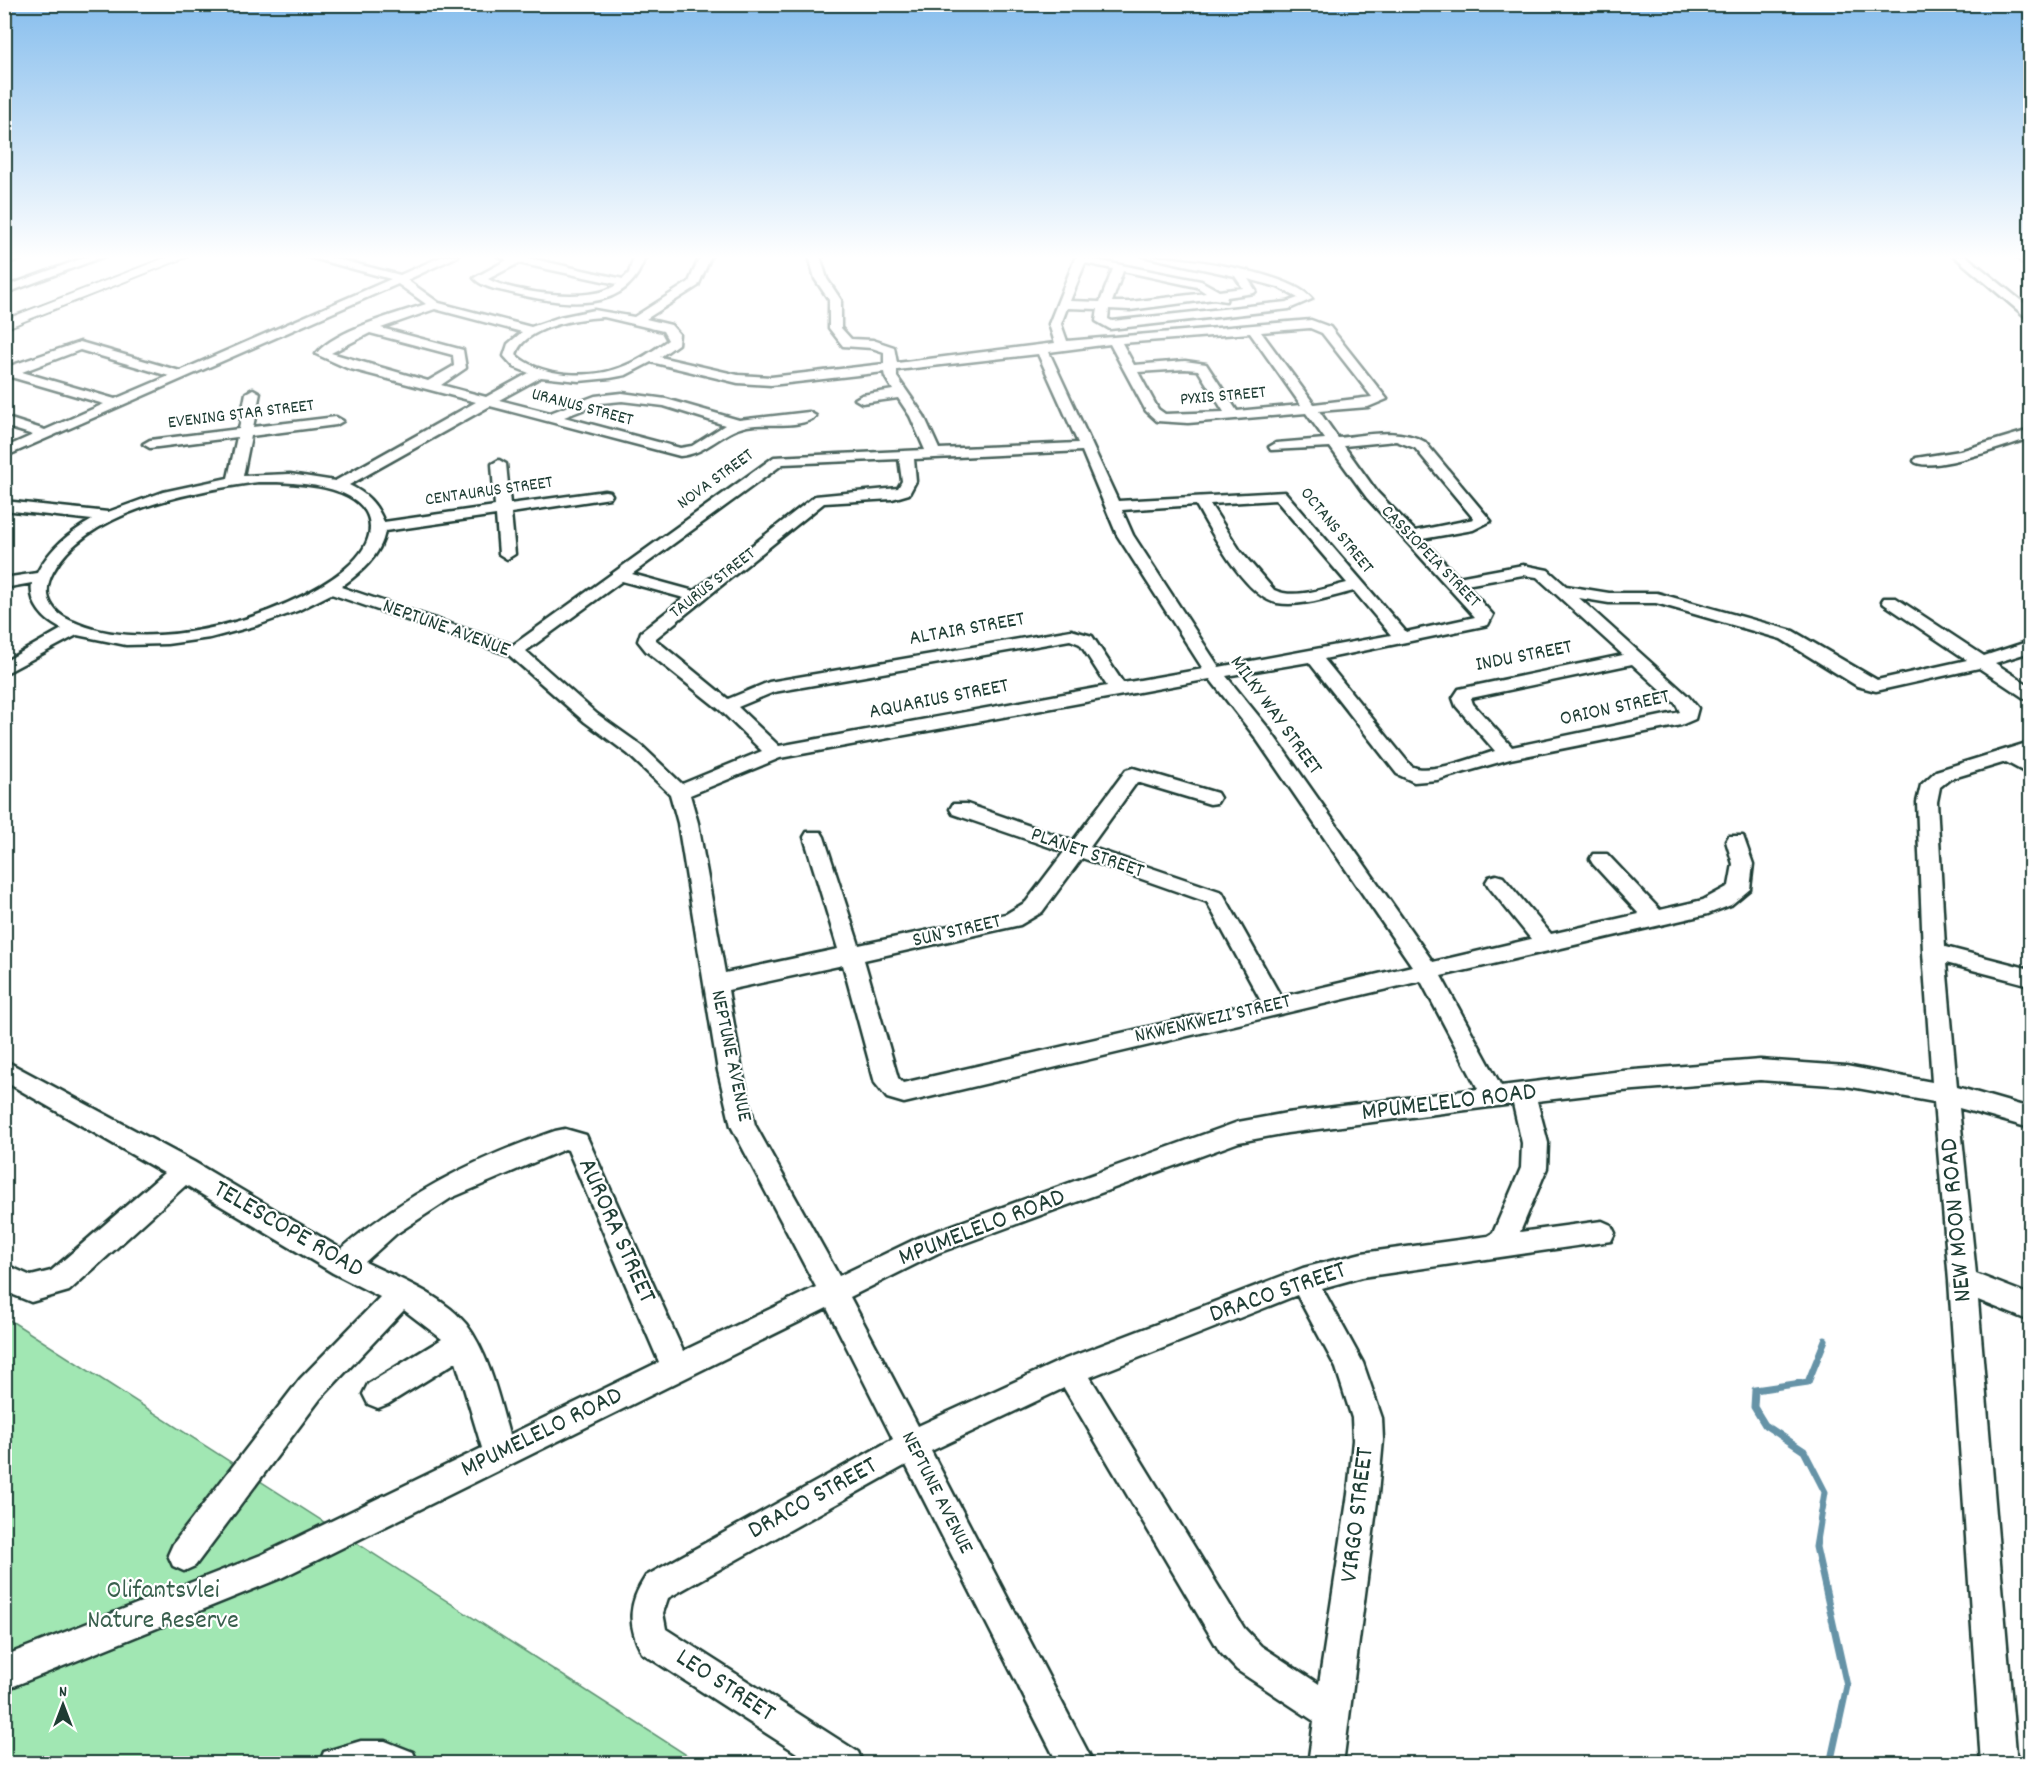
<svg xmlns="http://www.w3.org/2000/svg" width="2035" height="1768" viewBox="0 0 2035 1768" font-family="Dekko,sans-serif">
	<rect width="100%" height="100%" fill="#fff"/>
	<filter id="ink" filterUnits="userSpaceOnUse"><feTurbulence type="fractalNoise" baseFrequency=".0167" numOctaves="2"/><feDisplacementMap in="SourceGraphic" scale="12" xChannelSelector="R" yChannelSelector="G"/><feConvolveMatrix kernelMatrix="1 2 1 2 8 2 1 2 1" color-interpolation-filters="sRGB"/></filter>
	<g filter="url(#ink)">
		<path fill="#a1e7b3" stroke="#609274" stroke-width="1.5" d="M5 1317 699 1763H5Z"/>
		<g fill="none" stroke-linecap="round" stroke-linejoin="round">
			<path stroke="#6693a7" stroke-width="7" d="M1825 1340 1808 1382 1755 1390 1754 1407 1765 1425 1804 1451 1825 1492 1816 1547 1847 1686 1830 1764"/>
			<defs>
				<g id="minor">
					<path d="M10 256H27L4 265V258Z"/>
					<path d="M89 256H105L4 294V287Z"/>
					<path d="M305 256H326L400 275 443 256H458L407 280 439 303 531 327 560 317 594 310 634 317 689 282 700 256H711L698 286 646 319 671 325 679 334 678 344 660 357 738 375 771 377 884 364V352L872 348 843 346 829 328V300L815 279 809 256H820L827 279 841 300V328L851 339 873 340 894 347 897 363 1055 343 1049 324 1076 256 1201 281 1219 291 1243 288 1235 276 1143 256C1179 256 1290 272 1312 299L1289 309 1110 329 1096 321 1098 309 1067 308 1061 324 1067 341 1311 320 1330 327 1387 399 1368 407 1319 411 1338 438C1366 435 1399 427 1425 442L1491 521 1473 530 1422 539 1458 577 1523 565 1548 570 1566 586 1609 593H1657L1793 631 1877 680 1967 660 1884 604 1882 601 1884 598H1896L1984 656 2030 641V652L1995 663 2030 686V699L2024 698 1979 668 1876 691 1857 686 1781 639 1656 603H1609L1579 598 1688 696 1698 708 1695 719 1681 725 1510 759 1437 780 1414 782 1397 774 1309 662 1226 676 1269 729 1433 962 1531 939 1489 887 1486 882 1489 877 1496 875 1503 877 1551 934 1639 914 1593 864 1590 859 1593 854H1607L1660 910 1703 900 1729 886 1733 864 1726 841 1729 836H1743L1753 864 1750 889 1731 905 1708 914 1441 976 1501 1086 1622 1071 1760 1060 1846 1066 1932 1082 1923 952 1917 802 1921 785 1936 771 2030 742V754L2024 756 2030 761V775L2006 762 1950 779 1940 787 1937 802 1945 947 2030 969V985L1946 963 1957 1087 2030 1108V1128L1959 1108 1976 1274 2030 1295V1321L1978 1300 2017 1764H1981L1949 1281 1934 1102 1846 1086 1760 1080 1622 1091 1537 1101 1548 1143 1547 1168 1520 1232 1602 1221 1611 1225 1615 1233 1611 1241 1362 1277 1322 1288 1363 1363 1382 1418 1383 1440 1378 1494 1343 1764H1308L1314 1721 1237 1670 1220 1652 1064 1388 931 1451 1094 1764H1058L906 1465 668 1598 663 1613 666 1629 858 1752 863 1764H814L642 1653C627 1625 628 1603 646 1576L893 1439 827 1308 281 1578 4 1690V1656L261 1555 482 1448 456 1362 388 1404 378 1408 368 1404 363 1394 368 1384 442 1339 404 1310 320 1399 195 1566 184 1571 173 1566 168 1555 173 1544 300 1379 380 1297 333 1273 186 1185 69 1291 31 1302 4 1291V1264L31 1276 51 1271 164 1173 4 1081V1060L194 1162 341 1249C406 1194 475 1158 555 1131L565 1129 586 1135 683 1351 816 1287 731 1126 718 1071 678 823 670 794 628 754 585 722 509 655 331 594 297 611 258 625 210 638 167 644 126 645 77 635 4 674V662L62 629C44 621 29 604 32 583L4 588V578L37 573C50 548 68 534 92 520L4 510V501L108 512 163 492 228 478 237 437 150 448 143 444 150 440 239 429 246 393 253 389 260 393 253 427 336 417 343 421 336 425 251 436 243 476 290 474 335 481 476 402 347 368 316 354C335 330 396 314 426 304L398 284 4 457V448L33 435 4 426V417L45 430 104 404 4 375V368L80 342 180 371 391 279ZM1085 263 1113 269 1100 302 1070 301ZM1123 271 1197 287 1206 293 1130 302H1112ZM1248 279 1278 287 1298 298 1287 302 1112 321 1108 319 1109 309 1130 310 1214 299 1226 301 1227 297 1254 293 1256 291ZM435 309 522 332 508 344 504 356 514 367 529 373 486 397 441 385 466 368 463 350 381 328ZM604 317 663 331 668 340C653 351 637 362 619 368 590 379 540 377 516 355 523 327 579 318 604 317ZM1310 328 1322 333 1372 397 1314 404 1261 332ZM370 333 453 355 454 366 428 381 331 353ZM1250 333 1301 405 1237 411 1206 364 1185 361 1134 365 1122 343ZM1110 344 1146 411 1157 421 1188 423 1306 413 1325 439 1276 443 1269 447 1271 450 1330 447 1367 498 1475 617 1406 632 1285 492 1118 501 1049 352ZM80 350 169 376 115 399 22 372ZM1038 354 1078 443 939 449 924 416 897 377V370ZM651 362 738 383 771 385 884 372 885 377 893 390 862 395 855 399 862 403 898 398 910 416 925 450 774 457 513 645 341 587C360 573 381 556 385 531L496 515 499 554 507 559 515 554 511 513 610 498 612 495 610 492 605 491 510 504 506 464 499 460 492 464 495 506 384 522C376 503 367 494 349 485L490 406 680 456C707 454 722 431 747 426 766 422 801 430 816 416L809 412 739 420 666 399 622 393 595 396 550 413 499 400 541 377 579 381 610 378 626 375ZM1185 369 1198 370 1224 412 1165 414 1158 409 1138 372ZM622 401 664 406 725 425 692 446 680 448 564 417 601 403ZM1396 441 1415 448 1474 519 1415 531 1377 492 1344 446ZM1082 451 1117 535 1203 669 1123 683 1092 636 1071 630 769 682 728 699 656 640V638L824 503 892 499 909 494 916 481 914 459ZM899 459 902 481 898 488 815 496 694 591 632 574 783 464ZM258 482C288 482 369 482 370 527 370 544 357 559 345 569 284 618 154 655 79 624 69 620 59 616 53 607 45 596 47 583 53 572 86 510 194 491 258 482ZM1276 500 1347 583C1325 588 1295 600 1274 590L1241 552 1210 504ZM1196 505C1211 531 1245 597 1277 603 1302 607 1329 597 1354 591L1391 635 1219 667 1133 535 1122 510ZM1523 575 1537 577 1623 655 1459 689 1453 698 1456 706 1495 751C1475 757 1429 776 1411 766L1324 659 1488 625 1493 615 1466 585ZM622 581 684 598 641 632 638 641 646 651 720 710 762 751 682 784 642 746 597 714 526 651ZM1070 640 1080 644 1107 686 779 746 738 707 774 692ZM1632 664 1676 704 1680 712 1512 747 1473 704 1471 698ZM1210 679 1255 737 1412 966 1281 997 1222 892 1090 847 1137 782 1210 804 1217 803 1220 798 1217 793 1133 768 1126 770 1073 841 967 804H953L950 809 953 814 1064 852 1026 902 1006 914 859 945 824 837 821 832H807L804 837 838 949 725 973 698 823 690 795 780 758ZM1082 858 1207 902 1261 1001 903 1083 898 1078 864 960 1020 925 1042 912ZM843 965 875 1083 887 1098 904 1103 1421 981 1478 1089 1287 1113 1238 1122 920 1237 839 1276 755 1125 742 1071 728 990ZM1513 1104 1522 1143 1521 1168 1493 1233 1488 1236 1362 1253 1303 1268 1060 1361 918 1426 850 1297 938 1253 1239 1142 1287 1133ZM565 1149 568 1150 659 1362 509 1435C499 1399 489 1354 466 1324 441 1294 399 1279 365 1262L396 1234 451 1198ZM1297 1295 1336 1368 1352 1418 1353 1440 1348 1494 1319 1684 1261 1646 1244 1628 1090 1377Z"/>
					<path d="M498 256H520L623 279 629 273 634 256H645C629 315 564 305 516 294 502 290 484 289 474 278L507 260ZM519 263 617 284C595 304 512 293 488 279Z"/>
					<path d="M1954 256H1966L2030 308V317H2026Z"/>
					<path d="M2030 430V438C2011 444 1927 475 1914 461L1916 458 1960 451Z"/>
					<path d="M361 1741H385L413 1752 418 1764H319L324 1752Z"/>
				</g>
				<path id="major" d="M170 256H189L4 329V320Z"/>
				<path id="highway" d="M2015 256H2030V267L2024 265Z"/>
			</defs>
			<use href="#minor" stroke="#1f3d34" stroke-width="5"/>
			<use href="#major" stroke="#1f3d34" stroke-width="4"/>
			<use href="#highway" stroke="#1f3d34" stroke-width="4"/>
			<use href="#minor" fill="#fff" fill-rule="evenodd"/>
			<use href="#major" fill="#fff" fill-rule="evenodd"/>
			<use href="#highway" fill="#fff" fill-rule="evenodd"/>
		</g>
	</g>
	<linearGradient id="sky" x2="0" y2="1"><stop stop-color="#87beed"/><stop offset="0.51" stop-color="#fff"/><stop offset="1" stop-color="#fff" stop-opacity="0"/></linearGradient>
	<rect width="2035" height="504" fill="url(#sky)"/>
	<g text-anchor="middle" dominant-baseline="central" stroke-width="4.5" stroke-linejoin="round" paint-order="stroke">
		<g font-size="18" fill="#1f3d34" stroke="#fff">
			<text transform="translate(1223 397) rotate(-5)">PYXIS STREET</text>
			<text transform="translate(582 408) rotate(15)">URANUS STREET</text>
			<text transform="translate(241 415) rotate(-7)">EVENING STAR STREET</text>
			<text transform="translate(716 480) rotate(-36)">NOVA STREET</text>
			<text transform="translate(489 492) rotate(-8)">CENTAURUS STREET</text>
			<text transform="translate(1336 531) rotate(51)">OCTANS STREET</text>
			<text transform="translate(1430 557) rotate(46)">CASSIOPEIA STREET</text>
			<text transform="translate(713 584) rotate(-38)">TAURUS STREET</text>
		</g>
		<g font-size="21" fill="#1f3d34" stroke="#fff">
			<text transform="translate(446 629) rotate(20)">NEPTUNE AVENUE</text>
			<text transform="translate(967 630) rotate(-10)">ALTAIR STREET</text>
			<text transform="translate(1524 657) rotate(-11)">INDU STREET</text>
			<text transform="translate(939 700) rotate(-11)">AQUARIUS STREET</text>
			<text transform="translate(1615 709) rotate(-12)">ORION STREET</text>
			<text transform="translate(1275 716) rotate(54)">MILKY WAY STREET</text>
			<text transform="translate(1087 854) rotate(19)">PLANET STREET</text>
			<text transform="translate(957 932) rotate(-13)">SUN STREET</text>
			<text transform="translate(1213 1020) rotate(-13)">NKWENKWEZI STREET</text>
			<text transform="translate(730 1056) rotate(78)">NEPTUNE AVENUE</text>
			<text transform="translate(936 1493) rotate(63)">NEPTUNE AVENUE</text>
		</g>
		<g font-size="26" fill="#1f3d34" stroke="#fff">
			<text transform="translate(1449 1103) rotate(-7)">MPUMELELO ROAD</text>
			<text transform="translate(1957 1220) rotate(-95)">NEW MOON ROAD</text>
			<text transform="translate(982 1228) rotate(-21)">MPUMELELO ROAD</text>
			<text transform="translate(288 1230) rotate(30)">TELESCOPE ROAD</text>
			<text transform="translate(616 1231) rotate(66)">AURORA STREET</text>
			<text transform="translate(1278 1293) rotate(-19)">DRACO STREET</text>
			<text transform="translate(542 1433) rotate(-26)">MPUMELELO ROAD</text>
			<text transform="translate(813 1499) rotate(-29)">DRACO STREET</text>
			<text transform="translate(1358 1515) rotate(-83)">VIRGO STREET</text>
			<text transform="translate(725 1686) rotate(33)">LEO STREET</text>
		</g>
		<g font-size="26" fill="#395f4d" stroke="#fff">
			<text x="163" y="1591">Olifantsvlei<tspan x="163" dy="30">Nature Reserve</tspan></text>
		</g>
	</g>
	<rect width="2035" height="1768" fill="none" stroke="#fff" stroke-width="24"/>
	<rect x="12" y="12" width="2011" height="1744" fill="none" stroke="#1f3d34" stroke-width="2" filter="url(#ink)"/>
	<g transform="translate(63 1705)" stroke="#ffffff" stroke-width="4.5" paint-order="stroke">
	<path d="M0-4.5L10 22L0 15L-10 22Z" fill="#1f3d34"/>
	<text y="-9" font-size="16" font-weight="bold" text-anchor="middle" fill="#1f3d34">N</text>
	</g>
</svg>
